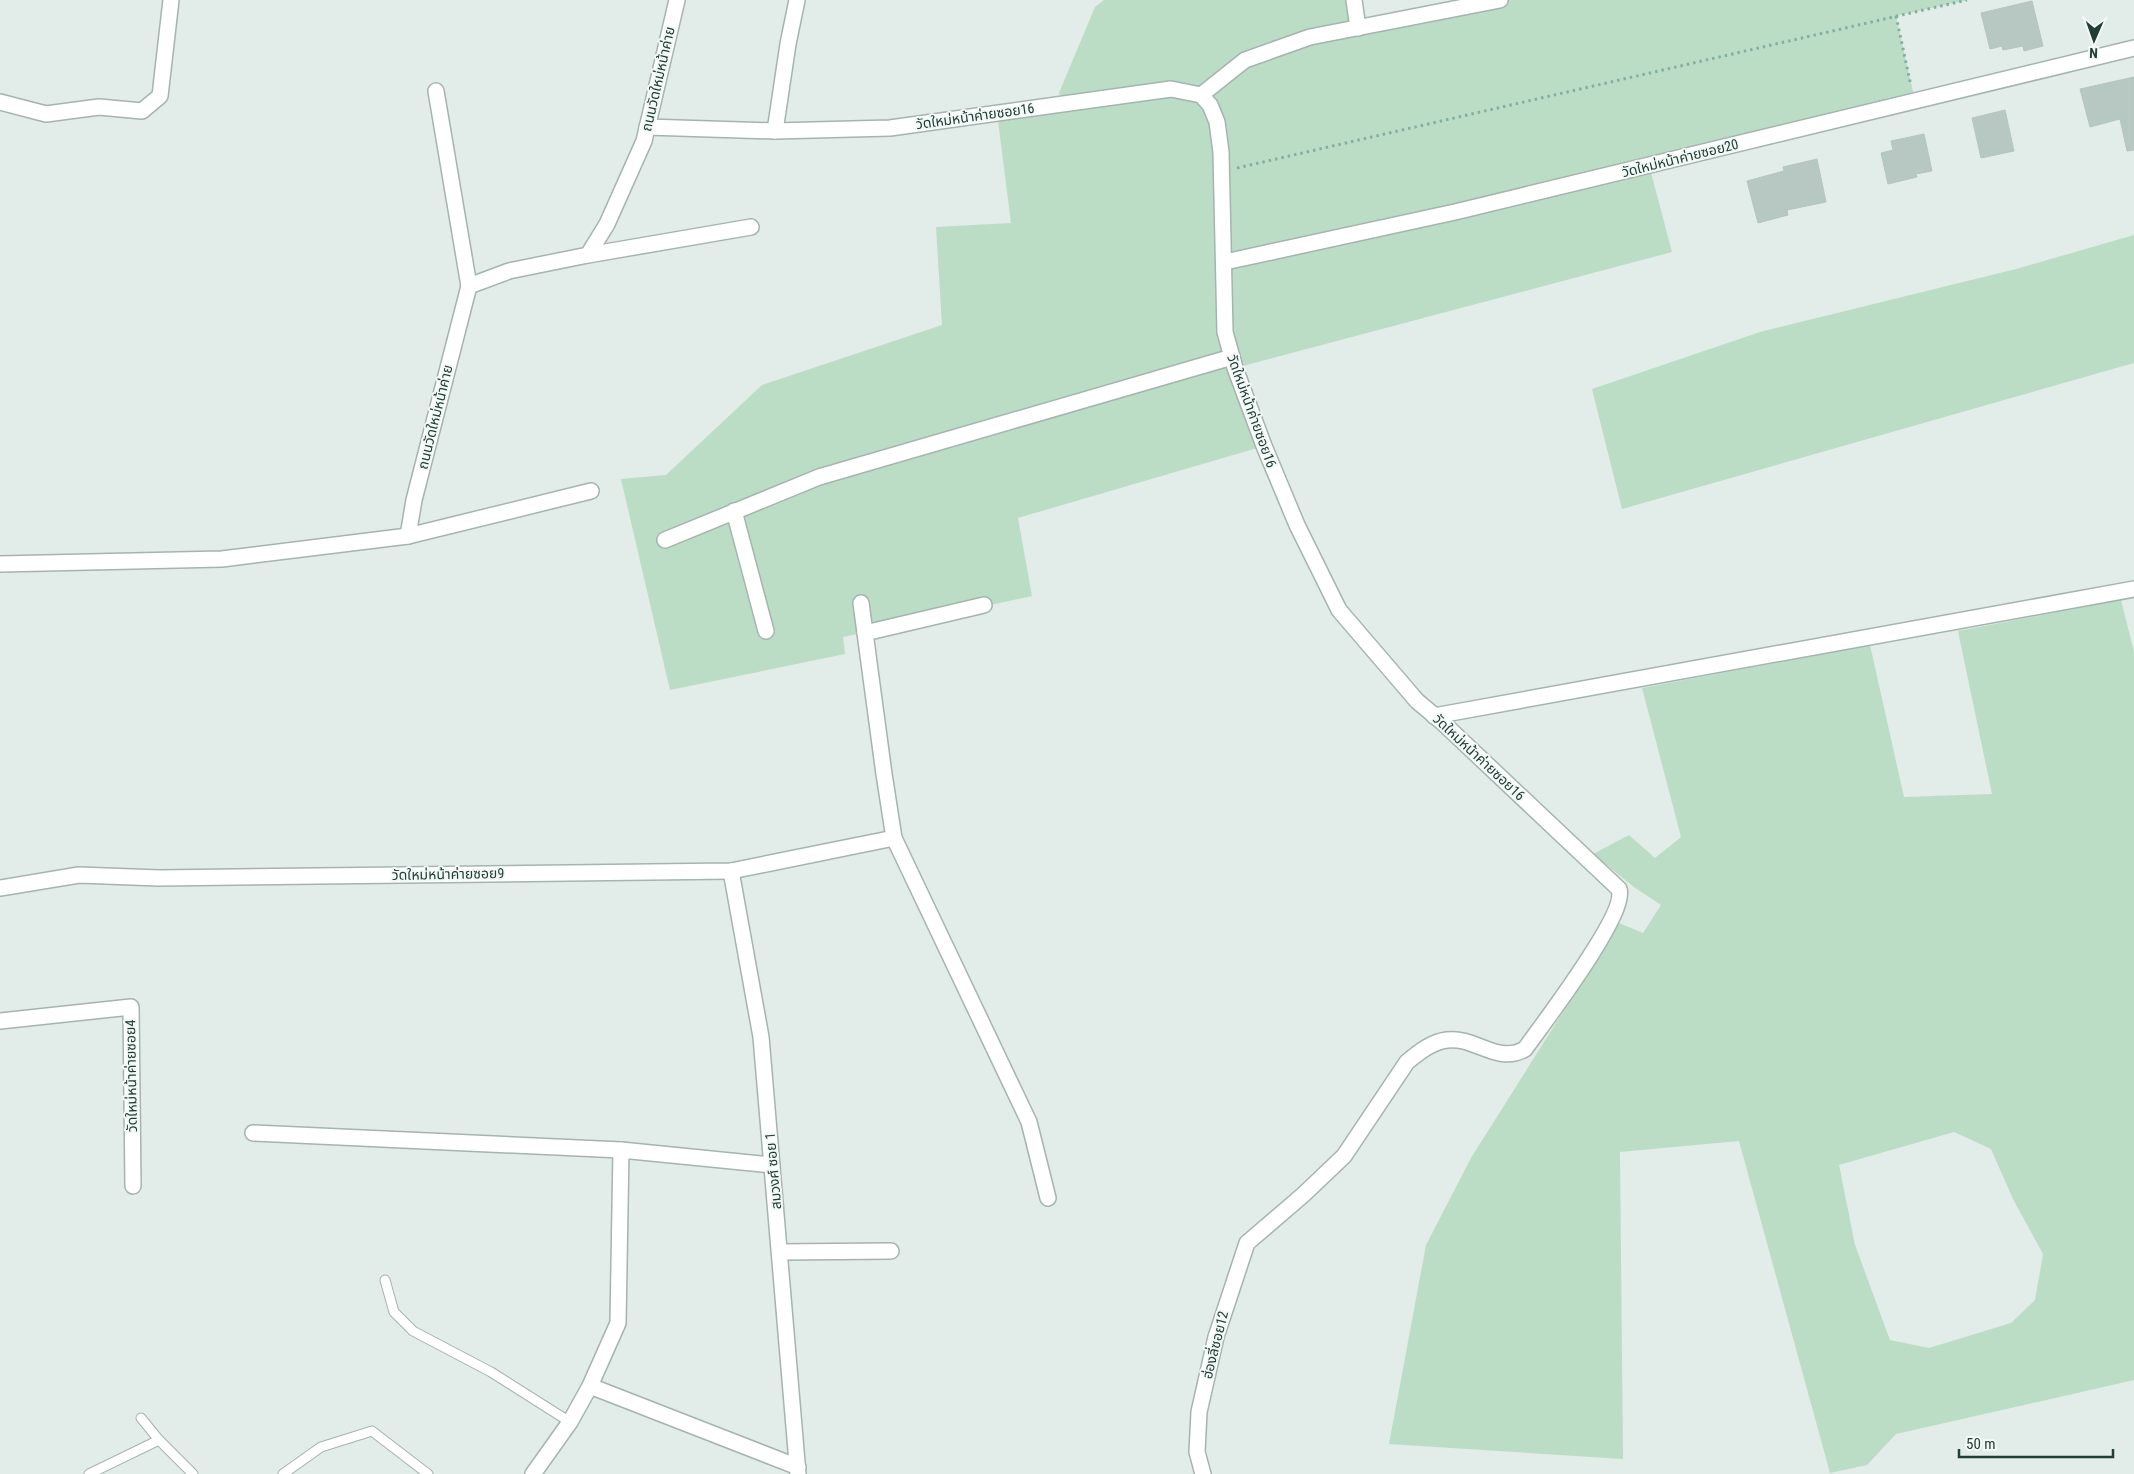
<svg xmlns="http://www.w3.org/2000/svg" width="2134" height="1474" viewBox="0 0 2134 1474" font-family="'Roboto Condensed','Noto Sans Thai',sans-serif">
	<rect width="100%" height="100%" fill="#e2ece8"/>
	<g fill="#bbddc6" fill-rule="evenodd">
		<path d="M1104 0H1354L1358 27 1497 0H1967L1896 16 1915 101 1649 165 1672 252 1235 368 1264 446 1018 518 1032 596 843 637 845 654 670 690 621 479 666 475 762 385 942 325 936 227 1011 223 997 113 1066 103 1059 93 1095 7Z"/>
		<path d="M2134 235V363L1622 509 1592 389 1760 332 2016 269Z"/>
		<path d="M2121 600 2134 652V1380L1896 1434 1867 1465 1830 1473 1739 1141 1620 1152 1623 1459 1389 1444 1426 1245 1471 1158 1619 923 1643 933 1661 905 1634 887 1593 854 1629 835 1655 858 1681 837 1642 688 1870 645 1904 797 1992 794 1958 631ZM1954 1132 1991 1149 2013 1199 2043 1254 2035 1300 2011 1323 1929 1348 1890 1340 1855 1245 1839 1165Z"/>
	</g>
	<g fill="#b7c7c1" stroke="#b5c5bf">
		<path d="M2032 1 2043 46 2024 51 2023 46 2003 50 2002 46 1990 49 1981 13Z"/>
		<path d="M2134 77V150L2127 151 2120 119 2090 127 2080 89Z"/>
		<path d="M2005 110 2014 151 1981 158 1972 118Z"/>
		<path d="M1924 134 1932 171 1916 174 1917 177 1888 184 1881 153 1893 150 1891 141Z"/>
		<path d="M1817 159 1826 202 1787 210 1788 215 1758 223 1747 181 1784 171 1783 167Z"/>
	</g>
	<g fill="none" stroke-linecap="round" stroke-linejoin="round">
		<defs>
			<g id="service">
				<path d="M385 1280 394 1312 413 1331 491 1372 570 1422"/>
				<path d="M141 1418 159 1440 193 1474"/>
				<path d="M89 1474 159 1440"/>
				<path d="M283 1474 321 1447 372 1431 428 1474"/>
			</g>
			<g id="minor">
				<path d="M1354 0 1358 28"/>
				<path d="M436 91 469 286"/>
				<path d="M1201 95 1245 60 1310 37 1500 0"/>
				<path d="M0 102 46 114 99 107 142 111 160 96 171 0"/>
				<path d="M647 127 775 131 890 128 1171 89 1201 95 1210 105 1217 122 1221 152 1225 332 1235 368 1264 446 1297 525 1339 610 1417 701 1442 722 1619 889C1628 913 1542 1025 1525 1049 1497 1065 1475 1036 1447 1040 1431 1042 1418 1053 1407 1062L1344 1156 1303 1195 1247 1243 1216 1337 1199 1412 1197 1452 1203 1474"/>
				<path d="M775 131 788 44 797 0"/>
				<path d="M588 255 751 227"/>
				<path d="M1225 262 1455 212 2134 48"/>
				<path d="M734 511 766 631"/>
				<path d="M408 536 591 491"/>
				<path d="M665 540 819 477 1232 357"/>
				<path d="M0 564 222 559 408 536 414 500 469 286 509 271 588 255 607 224 644 141 677 0"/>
				<path d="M861 603 884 774 894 838 1029 1122 1048 1198"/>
				<path d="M865 633 984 605"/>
				<path d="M1434 716 2134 589"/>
				<path d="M731 871 761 1037 798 1474"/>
				<path d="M0 888 79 875 159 878 731 871 894 838"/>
				<path d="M0 1021 131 1007 133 1186"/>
				<path d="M253 1133 621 1150"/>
				<path d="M780 1252 891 1251"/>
				<path d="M590 1386 798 1467"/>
				<path d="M533 1474 570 1422 590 1386 618 1323 621 1150 772 1165"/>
			</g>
		</defs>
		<use href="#service" stroke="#a5b4af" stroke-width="11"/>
		<use href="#minor" stroke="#a5b4af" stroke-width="18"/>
		<g stroke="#83afa3" stroke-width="3" stroke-dasharray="2.5 4" stroke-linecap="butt">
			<path d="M1896 16 1911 86"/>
			<path d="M1237 168 1967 0"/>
		</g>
		<use href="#service" stroke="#fff" stroke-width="9"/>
		<use href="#minor" stroke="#fff" stroke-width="15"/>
	</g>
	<g text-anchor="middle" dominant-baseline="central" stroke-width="4" stroke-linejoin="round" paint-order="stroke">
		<g font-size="14" fill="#223c37" stroke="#f2f8f6">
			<text transform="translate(658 79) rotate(-77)">ถนนวัดใหม่หน้าค่าย</text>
			<text transform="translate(975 116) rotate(-8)">วัดใหม่หน้าค่ายซอย16</text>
			<text transform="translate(1680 158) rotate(-14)">วัดใหม่หน้าค่ายซอย20</text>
			<text transform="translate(1252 411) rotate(70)">วัดใหม่หน้าค่ายซอย16</text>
			<text transform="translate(435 417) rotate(-76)">ถนนวัดใหม่หน้าค่าย</text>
			<text transform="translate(1479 757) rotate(43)">วัดใหม่หน้าค่ายซอย16</text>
			<text transform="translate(448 874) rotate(-1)">วัดใหม่หน้าค่ายซอย9</text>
			<text transform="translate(131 1076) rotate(-91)">วัดใหม่หน้าค่ายซอย4</text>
			<text transform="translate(773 1171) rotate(-95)">สมวงศ์ ซอย 1</text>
			<text transform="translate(1215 1345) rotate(-76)">ฮ่องลี่ซอย12</text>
		</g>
	</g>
	<g transform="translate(2094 40) rotate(182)" stroke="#f2f8f6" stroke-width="4" paint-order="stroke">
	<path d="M0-4L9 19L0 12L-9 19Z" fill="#223c37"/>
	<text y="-8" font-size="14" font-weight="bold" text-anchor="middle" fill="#223c37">N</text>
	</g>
	<path d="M1959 1449v8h154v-8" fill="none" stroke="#223c37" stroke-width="2.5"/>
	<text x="1966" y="1449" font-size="15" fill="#223c37" stroke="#f2f8f6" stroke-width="4" paint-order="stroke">50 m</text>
</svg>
